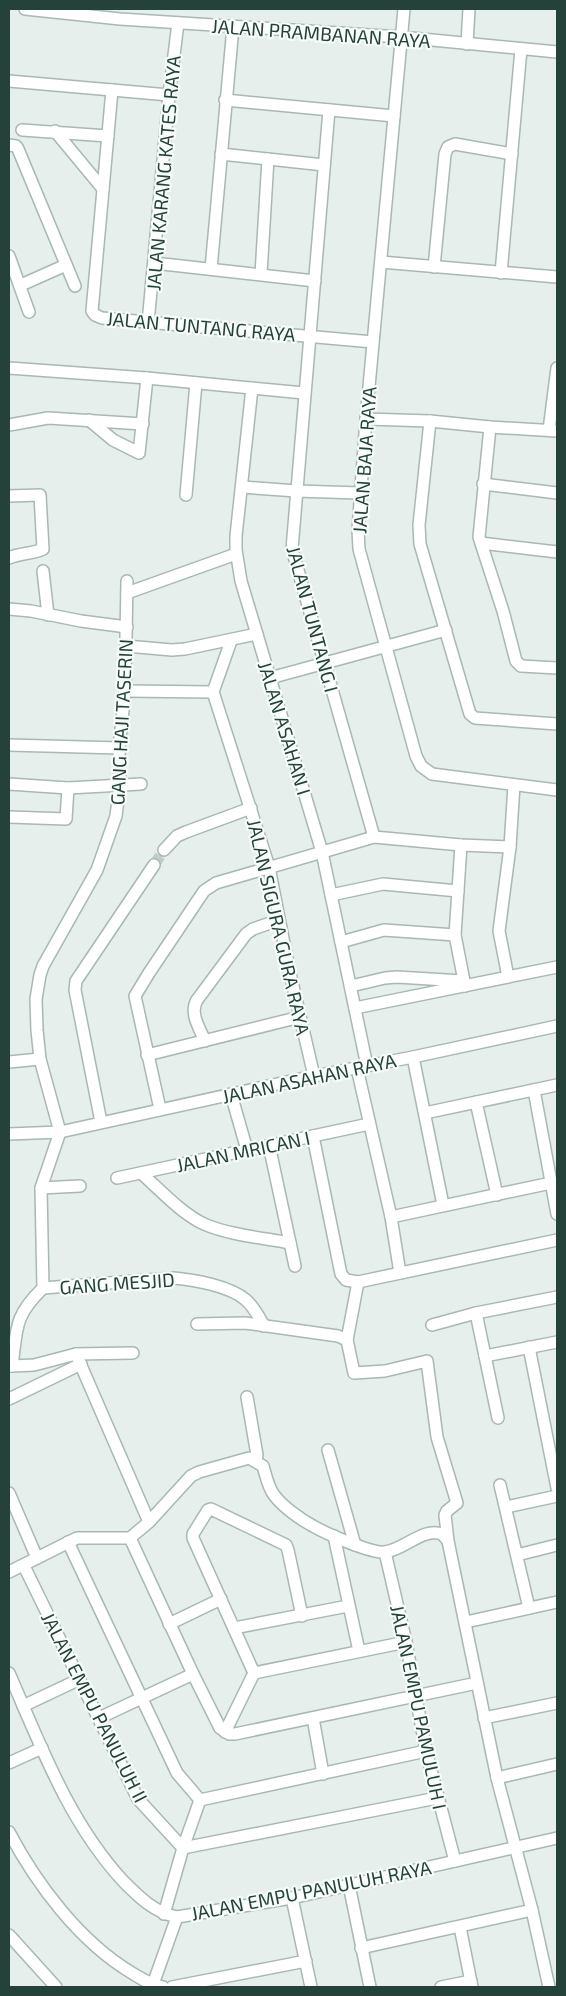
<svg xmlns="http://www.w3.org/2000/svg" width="566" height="1996" viewBox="0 0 566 1996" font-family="'Exo 2',sans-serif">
	<rect width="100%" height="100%" fill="#e6efeb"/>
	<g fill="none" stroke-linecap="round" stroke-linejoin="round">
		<path stroke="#bfccc8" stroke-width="11" stroke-dasharray="11 5.5" stroke-linecap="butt" d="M154 865 164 850"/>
		<defs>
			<g id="minor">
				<path d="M25 9 120 19 401 37 557 52"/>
				<path d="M404 9 366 419 358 530 359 549 416 756 421 766 432 774 557 790"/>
				<path d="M467 44 469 9"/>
				<path d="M9 81 169 95"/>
				<path d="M112 90 92 311 95 315 102 318 373 342"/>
				<path d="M225 100 394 116"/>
				<path d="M329 110 292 549 374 837"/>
				<path d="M22 130 108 136"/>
				<path d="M55 131 103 189"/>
				<path d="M9 145 16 146 18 149 75 286"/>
				<path d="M221 154 324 165"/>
				<path d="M9 256 29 312"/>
				<path d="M381 262 557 277"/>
				<path d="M154 263 315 281"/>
				<path d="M434 267 445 154 448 147 455 144 512 154"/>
				<path d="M211 269 233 27"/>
				<path d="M501 273 521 49"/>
				<path d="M261 274 268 159"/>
				<path d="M21 285 66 265"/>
				<path d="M148 323 169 95 178 23"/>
				<path d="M9 368 147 378 304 393"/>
				<path d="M252 388 236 536V550L241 581 322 852 367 1066"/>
				<path d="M366 419 430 421 490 427 557 431"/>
				<path d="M89 420 113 440 139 453 147 378"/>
				<path d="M430 421 419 525 420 544 470 714 475 718 557 724"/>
				<path d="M9 425 48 418 143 424"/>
				<path d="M490 427 479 537 503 611 516 661 521 666 557 668"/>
				<path d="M549 430 557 368"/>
				<path d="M483 484 557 493"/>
				<path d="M242 487 296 491 360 493"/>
				<path d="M186 495 196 383"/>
				<path d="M9 496 40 495 43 549C33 554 19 553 9 558"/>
				<path d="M481 543 557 552"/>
				<path d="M43 571 48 615"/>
				<path d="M127 593 236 554"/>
				<path d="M9 609 31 611 81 621 127 627"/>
				<path d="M126 646 172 650 185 649 257 634"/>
				<path d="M270 678 446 630"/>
				<path d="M125 691 213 692"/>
				<path d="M213 692 269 867 289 969 314 1076"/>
				<path d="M213 692 231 641"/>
				<path d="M9 745 119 748"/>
				<path d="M9 784 68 788 141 784"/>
				<path d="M9 817 66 819 68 788"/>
				<path d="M461 845 455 935 465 986"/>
				<path d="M164 850 177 836 186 832 251 808"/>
				<path d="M331 895 383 884 458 891"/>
				<path d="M341 942 384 930 455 935"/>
				<path d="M508 977 499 931 510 847 514 785"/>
				<path d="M351 986 385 978 397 977 463 981"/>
				<path d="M355 1008 557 967"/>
				<path d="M205 1041C200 1029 189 1013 197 1000L246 934 253 929 279 920"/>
				<path d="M147 1055 300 1017"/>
				<path d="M413 1057 443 1205"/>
				<path d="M9 1062 40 1059"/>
				<path d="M357 1068 391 1217 400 1273"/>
				<path d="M534 1090 557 1214"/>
				<path d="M231 1094 247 1150"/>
				<path d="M476 1102 497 1195"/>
				<path d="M160 1109 135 996 149 973 204 891 216 883 374 837 461 845 510 847"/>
				<path d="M425 1113 557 1085"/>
				<path d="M101 1122 75 990 76 981 154 865"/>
				<path d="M9 1134 60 1132 314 1076 413 1057 557 1026"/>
				<path d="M313 1136 341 1274 346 1280 358 1282 557 1240"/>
				<path d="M269 1145 295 1266"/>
				<path d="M141 1173C159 1189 182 1214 204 1224 229 1235 264 1238 290 1243"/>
				<path d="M117 1178 369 1124"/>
				<path d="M41 1188 80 1186"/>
				<path d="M391 1217 551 1183"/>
				<path d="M43 1288 174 1278C195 1280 230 1286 246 1300 254 1307 259 1317 264 1326"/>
				<path d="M476 1313 498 1418"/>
				<path d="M197 1324 245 1323 338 1336 347 1340 358 1282"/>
				<path d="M432 1325 476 1313 557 1297"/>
				<path d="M347 1340 354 1373 385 1371 427 1361 437 1437 457 1503 447 1511 445 1515 448 1541 497 1778 532 1910 549 1987"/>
				<path d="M529 1347 557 1488"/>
				<path d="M76 1354 133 1353"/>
				<path d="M485 1356 557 1342"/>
				<path d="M9 1366H12C17 1328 14 1316 43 1288L41 1188 60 1132 40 1059 37 1030 36 999 40 975 43 966 97 870 116 816 120 784 119 748 125 691 127 581"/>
				<path d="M12 1366 34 1365 76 1354 149 1522"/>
				<path d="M247 1397 257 1455 256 1461"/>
				<path d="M9 1399 81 1364"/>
				<path d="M328 1450 355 1545"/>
				<path d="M500 1485 529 1608"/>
				<path d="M9 1493 37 1558"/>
				<path d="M506 1507 557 1496"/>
				<path d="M334 1536 359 1651"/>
				<path d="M130 1538 193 1674 220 1728 229 1734H235L477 1683"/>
				<path d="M68 1542 177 1773 200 1800 426 1751"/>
				<path d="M385 1552 406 1642 426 1751 455 1861"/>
				<path d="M517 1555 557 1545"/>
				<path d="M24 1566 138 1799 183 1848 437 1798"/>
				<path d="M9 1572 77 1538H130L149 1522 191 1476 199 1472 249 1458 263 1466C266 1476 268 1487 274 1495 283 1507 300 1519 313 1526 325 1533 372 1554 385 1552 404 1550 423 1527 442 1534L448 1541"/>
				<path d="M302 1616 288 1550 286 1545 211 1509 208 1510 193 1534V1538L254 1673 406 1642"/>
				<path d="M466 1622 557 1602"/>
				<path d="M169 1624 221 1599"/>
				<path d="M234 1628 348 1606"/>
				<path d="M9 1673C41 1746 69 1823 124 1882 140 1898 154 1912 177 1917L292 1898 557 1838"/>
				<path d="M23 1706 80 1679"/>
				<path d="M99 1718 193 1674"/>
				<path d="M313 1718 323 1774"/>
				<path d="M484 1718 557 1703"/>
				<path d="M225 1732 254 1673"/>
				<path d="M9 1763 42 1748"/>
				<path d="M497 1778 557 1764"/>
				<path d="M9 1832C37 1885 80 1942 132 1973 142 1979 151 1985 163 1987"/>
				<path d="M349 1885 370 1987"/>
				<path d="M292 1898 311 1987"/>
				<path d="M164 1914 183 1848 200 1800"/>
				<path d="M460 1927 472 1987"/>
				<path d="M9 1935 56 1987"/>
				<path d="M361 1948 532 1910"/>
				<path d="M152 1987 177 1917"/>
				<path d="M172 1987 306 1961"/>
				<path d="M441 1987 471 1981"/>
			</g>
		</defs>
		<use href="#minor" stroke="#a8b8b2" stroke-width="14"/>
		<use href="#minor" stroke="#fff" stroke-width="11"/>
	</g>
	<g text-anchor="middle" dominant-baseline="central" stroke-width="4.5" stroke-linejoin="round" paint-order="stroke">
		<g font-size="19" fill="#24423a" stroke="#f7fbf9">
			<text transform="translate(321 33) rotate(4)">JALAN PRAMBANAN RAYA</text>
			<text transform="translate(163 173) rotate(-85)">JALAN KARANG KATES RAYA</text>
			<text transform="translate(201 326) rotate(5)">JALAN TUNTANG RAYA</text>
			<text transform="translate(364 460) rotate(-86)">JALAN BAJA RAYA</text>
			<text transform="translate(313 619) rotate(75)">JALAN TUNTANG I</text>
			<text transform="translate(121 722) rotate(-87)">GANG HAJI TASERIN</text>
			<text transform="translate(285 728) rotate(73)">JALAN ASAHAN I</text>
			<text transform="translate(279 927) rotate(77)">JALAN SIGURA GURA RAYA</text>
			<text transform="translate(309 1078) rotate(-12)">JALAN ASAHAN RAYA</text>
			<text transform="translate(243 1151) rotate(-12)">JALAN MRICAN I</text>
			<text transform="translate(117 1283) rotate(-4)">GANG MESJID</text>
			<text transform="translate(95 1707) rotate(63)">JALAN EMPU PANULUH II</text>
			<text transform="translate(419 1707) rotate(78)">JALAN EMPU PAMULUH I</text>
			<text transform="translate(311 1890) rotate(-11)">JALAN EMPU PANULUH RAYA</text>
		</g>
	</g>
	<rect width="566" height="1996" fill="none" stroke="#24423a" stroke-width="20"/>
</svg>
